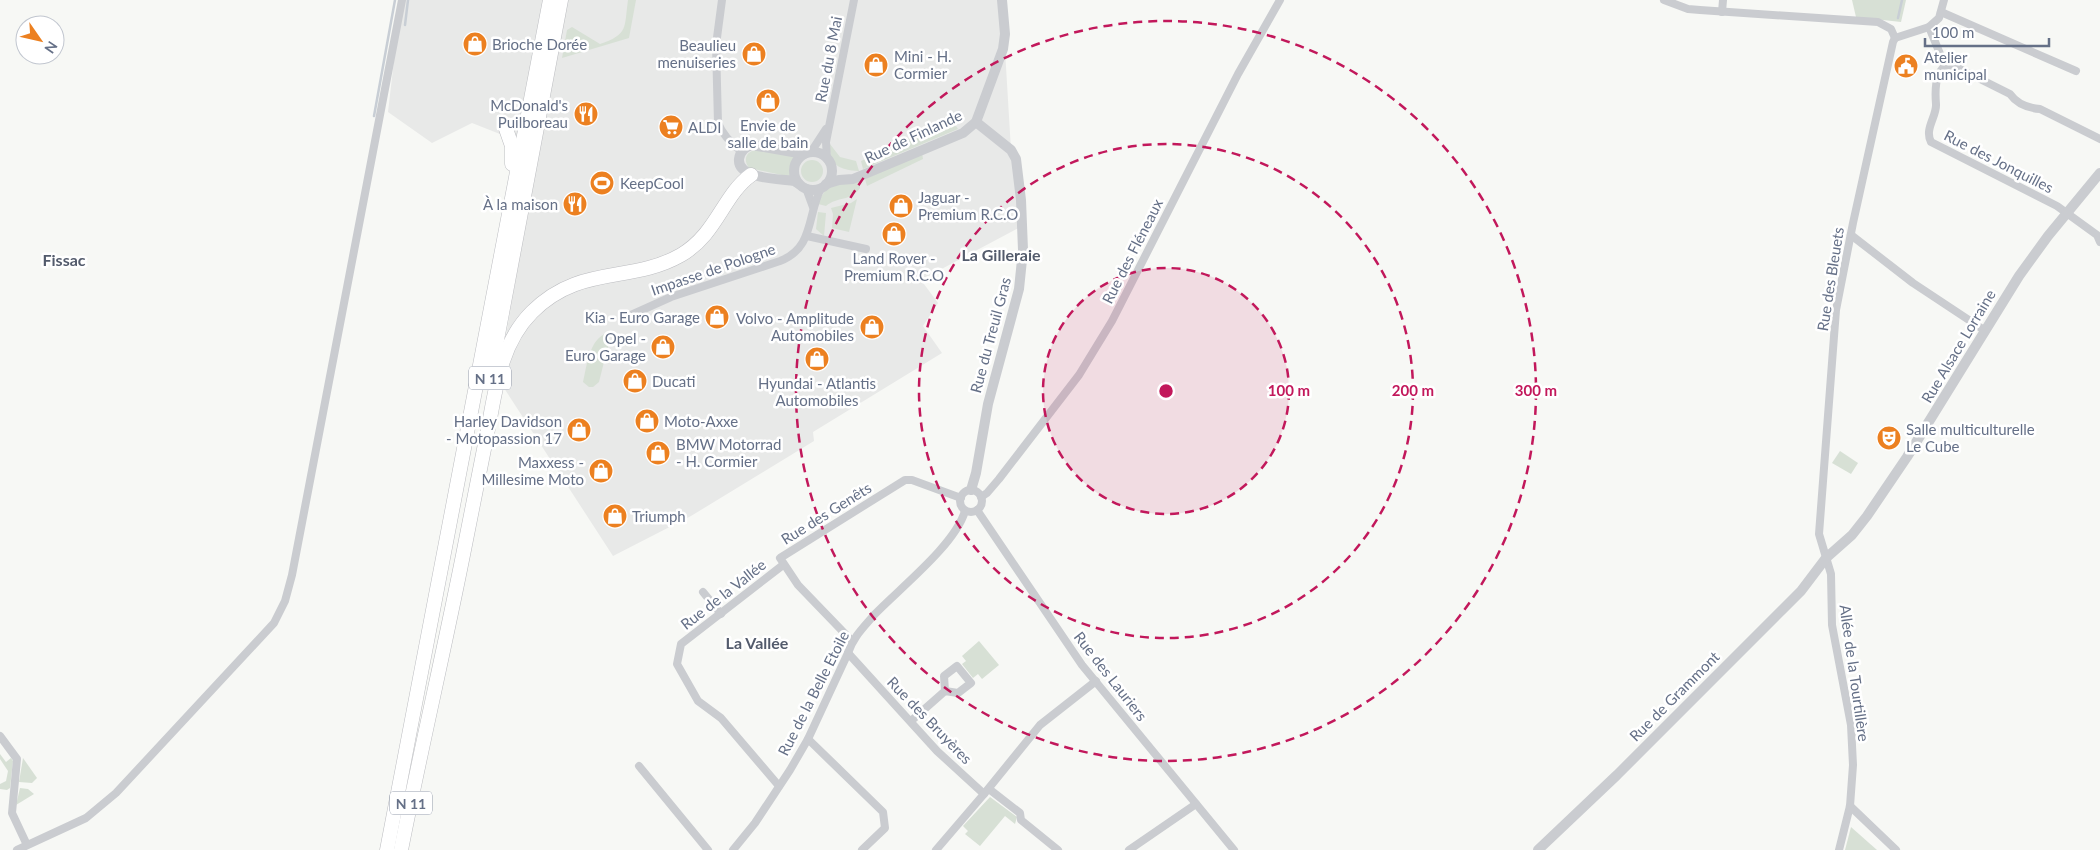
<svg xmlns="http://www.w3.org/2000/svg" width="2100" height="850" viewBox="0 0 2100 850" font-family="Lato,sans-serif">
	<rect width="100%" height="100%" fill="#f7f8f5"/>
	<path fill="#e8e9e8" d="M401 0H1002L1011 150 1022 226 921 280 938 303 923 326 942 353 813 432 814 441 691 516 613 556 504 388 506 335 519 261 522 188 505 136 472 123 432 143 388 112Z"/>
	<g fill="#d7e0d5">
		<path d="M628 0H636L629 38 562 58 567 30 572 27 600 44C629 34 624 28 628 0Z"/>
		<path d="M1852 0H1906L1901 22 1856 17Z"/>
		<path d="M956 126 958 129 863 169 861 161 912 137Z"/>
		<path d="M830 144 840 157 856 161 859 171C839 170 829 165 830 144Z"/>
		<path d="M755 150 795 156 790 167 791 177 749 168C743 160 746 152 755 150Z"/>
		<path d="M922 153 923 159 867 186 865 179Z"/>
		<circle cx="812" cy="171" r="11"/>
		<path d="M860 181V188C850 202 838 196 826 206L818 204C827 181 838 184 860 181Z"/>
		<path d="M857 199 849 232 832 228 833 214 831 208 851 203Z"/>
		<path d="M818 212 826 213 824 236 816 229Z"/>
		<path d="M607 333 610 338 599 382 593 387H589L583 382C587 366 589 339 607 333Z"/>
		<path d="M1840 451 1858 463 1851 474 1832 463Z"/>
		<path d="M979 641 999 665 982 679 978 674 973 678 962 664 966 661 962 656Z"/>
		<path d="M0 754 6 762 11 758 13 761 10 788 7 790 0 789V784L6 781 8 771 0 759Z"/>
		<path d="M23 758 37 778 32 783 19 782Z"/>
		<path d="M20 788 28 789 34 794 16 805Z"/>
		<path d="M990 797 1017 817 1015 824 1005 816 980 846 965 834 968 831 963 826Z"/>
		<path d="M1851 827 1877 850H1845Z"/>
	</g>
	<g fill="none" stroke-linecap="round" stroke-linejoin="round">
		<g stroke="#c8ced5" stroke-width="2.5">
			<path d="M1898 18 1902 0"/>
			<path d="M405 25 408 0"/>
			<path d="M374 116 395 0"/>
		</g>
		<defs>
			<g id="trunk">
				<path d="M505 126 512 146V164"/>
				<path d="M490 377 561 0"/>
				<path d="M387 850 550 0"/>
				<path d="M401 850C421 748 445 647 465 545 472 508 480 471 487 434 492 410 495 385 503 361 509 343 518 326 532 312 580 264 630 284 681 255 717 234 723 195 751 175"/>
			</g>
		</defs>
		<use href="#trunk" stroke="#bcbdc1" stroke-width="15"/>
		<g stroke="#caccd0" stroke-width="8">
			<path d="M722 0 716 45 718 123C723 136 732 143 742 152"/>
			<path d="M1664 0 1688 9 1700 10 1878 22 1891 29 1895 38"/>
			<path d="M1944 0 1939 18 1929 27 1945 66"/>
			<path d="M1722 12 1723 0"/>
			<path d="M1941 12 2076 71"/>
			<path d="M1895 38 1929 27"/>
			<path d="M2100 139 2040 109C2028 108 2017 104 2010 94L1954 66 1947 65C1935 71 1935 92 1936 104 1937 116 1924 129 1931 142L2057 206 2097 235 2100 242"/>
			<path d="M811 152 826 129"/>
			<path d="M827 159 826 142 854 0"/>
			<path d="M806 188 813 207"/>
			<path d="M1851 235 1913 283 1984 330"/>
			<path d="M807 236 866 249"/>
			<path d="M622 319 671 297 780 261C814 248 807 216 821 188"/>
			<circle cx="971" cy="501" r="11"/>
			<path d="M981 497 987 493 999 479 1079 375 1112 321 1238 74 1280 0"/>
			<path d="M977 510 1082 665 1234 850"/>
			<path d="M703 592 721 614"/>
			<path d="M852 641 798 585 780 558 905 480H912L961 498"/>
			<path d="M848 653 937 751 984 794 936 850"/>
			<path d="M911 721 945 691 958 693 971 683 957 666 944 676 945 691"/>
			<path d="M0 736 17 759 12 813 27 845"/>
			<path d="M808 739 883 812 885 828 862 850"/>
			<path d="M639 766 708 850"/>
			<path d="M779 786 721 718 698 701 677 664 681 644 783 565"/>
			<path d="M989 789 1020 813 1021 820 1058 850"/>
			<path d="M984 794 1040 725 1096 681"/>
			<path d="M1850 806 1896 850"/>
			<path d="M17 850 86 818 116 793 274 623 285 601 292 575 402 0"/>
			<path d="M733 850 755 823 790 770 808 739 848 653C853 637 864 627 874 615 900 588 955 545 965 511"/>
			<path d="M1129 850 1196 804"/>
			<path d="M1839 850 1850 806 1853 765 1851 725 1832 625 1831 574 1819 534 1836 310 1853 223 1893 42 1895 38"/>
		</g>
		<g stroke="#caccd0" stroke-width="10">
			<circle cx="813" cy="171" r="19"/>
			<path d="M799 184 794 181C780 179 737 179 739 159 740 151 745 147 752 145L804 154"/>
			<path d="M826 184 839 180 853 179 963 133 976 122 1003 49 1005 34 1002 0"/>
			<path d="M971 490 976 473 988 404 1019 289 1023 250 1021 200 1016 159 1011 150 976 122"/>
			<path d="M1538 850 1617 775 1801 591 1826 558 1852 535 1867 516 1907 457 2019 276 2048 236 2100 173"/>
		</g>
		<use href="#trunk" stroke="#fff" stroke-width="14"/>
	</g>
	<circle cx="1166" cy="391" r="123" fill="#c2185b" fill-opacity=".12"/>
	<g fill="none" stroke="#c2185b" stroke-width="2.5" stroke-dasharray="9 6">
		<circle cx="1166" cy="391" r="123"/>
		<circle cx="1166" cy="391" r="247"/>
		<circle cx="1166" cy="391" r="370"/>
	</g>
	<defs>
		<symbol id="shop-disc" viewBox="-11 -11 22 22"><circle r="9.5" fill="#ec8020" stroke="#fff"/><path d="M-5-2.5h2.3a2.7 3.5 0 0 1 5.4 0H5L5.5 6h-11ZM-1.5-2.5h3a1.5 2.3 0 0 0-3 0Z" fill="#fff"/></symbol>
		<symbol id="civic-disc" viewBox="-11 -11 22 22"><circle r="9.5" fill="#ec8020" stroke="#fff"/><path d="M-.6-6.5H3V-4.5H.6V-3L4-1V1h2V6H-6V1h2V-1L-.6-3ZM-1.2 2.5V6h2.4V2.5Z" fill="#fff"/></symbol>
		<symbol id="restaurant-disc" viewBox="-11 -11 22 22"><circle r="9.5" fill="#ec8020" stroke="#fff"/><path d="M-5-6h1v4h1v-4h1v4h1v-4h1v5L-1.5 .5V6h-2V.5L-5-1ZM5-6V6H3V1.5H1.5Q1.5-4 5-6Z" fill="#fff"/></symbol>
		<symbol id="supermarket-disc" viewBox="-11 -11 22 22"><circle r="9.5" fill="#ec8020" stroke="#fff"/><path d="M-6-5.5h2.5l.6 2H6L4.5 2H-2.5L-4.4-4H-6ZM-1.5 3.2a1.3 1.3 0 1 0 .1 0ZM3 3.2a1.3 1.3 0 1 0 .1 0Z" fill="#fff"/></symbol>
		<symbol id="stadium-disc" viewBox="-11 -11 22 22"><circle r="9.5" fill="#ec8020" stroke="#fff"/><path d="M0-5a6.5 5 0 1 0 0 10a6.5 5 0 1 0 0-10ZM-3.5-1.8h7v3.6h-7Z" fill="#fff"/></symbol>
		<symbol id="theatre-disc" viewBox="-11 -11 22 22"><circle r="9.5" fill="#ec8020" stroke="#fff"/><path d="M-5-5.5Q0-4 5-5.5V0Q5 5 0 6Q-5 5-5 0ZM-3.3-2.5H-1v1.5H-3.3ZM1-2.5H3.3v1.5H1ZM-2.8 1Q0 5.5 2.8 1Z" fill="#fff"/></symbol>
	</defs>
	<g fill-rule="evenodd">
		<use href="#shop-disc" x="461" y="30" width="28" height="28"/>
		<use href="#shop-disc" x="740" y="40" width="28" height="28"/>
		<use href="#shop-disc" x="862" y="51" width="28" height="28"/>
		<use href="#civic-disc" x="1892" y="52" width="28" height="28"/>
		<use href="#shop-disc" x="754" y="87" width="28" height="28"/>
		<use href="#restaurant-disc" x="572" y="100" width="28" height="28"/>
		<use href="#supermarket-disc" x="657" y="113" width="28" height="28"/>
		<use href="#stadium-disc" x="588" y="169" width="28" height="28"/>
		<use href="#restaurant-disc" x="561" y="190" width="28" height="28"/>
		<use href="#shop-disc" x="887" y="192" width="28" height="28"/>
		<use href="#shop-disc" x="880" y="220" width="28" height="28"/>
		<use href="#shop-disc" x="703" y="303" width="28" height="28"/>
		<use href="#shop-disc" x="858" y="313" width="28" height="28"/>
		<use href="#shop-disc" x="649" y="333" width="28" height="28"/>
		<use href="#shop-disc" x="803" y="345" width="28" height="28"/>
		<use href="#shop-disc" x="621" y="367" width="28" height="28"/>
		<use href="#shop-disc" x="633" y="407" width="28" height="28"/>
		<use href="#shop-disc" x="565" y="416" width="28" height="28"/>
		<use href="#theatre-disc" x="1875" y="424" width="28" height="28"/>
		<use href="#shop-disc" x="644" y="439" width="28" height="28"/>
		<use href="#shop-disc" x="587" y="457" width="28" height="28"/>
		<use href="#shop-disc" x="601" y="502" width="28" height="28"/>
	</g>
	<g text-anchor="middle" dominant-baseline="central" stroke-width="5" stroke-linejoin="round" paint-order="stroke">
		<g fill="#fff" stroke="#939bab" stroke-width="1">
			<rect x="469" y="366.5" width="42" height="23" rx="4"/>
			<rect x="390" y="791.5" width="42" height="23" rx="4"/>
		</g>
		<g font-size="14" font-weight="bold" fill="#657087">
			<text x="490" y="378">N 11</text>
			<text x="411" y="803">N 11</text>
		</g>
		<g font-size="15" fill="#657087" stroke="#fff" text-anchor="start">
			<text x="492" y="44">Brioche Dorée</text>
			<text x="736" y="45" text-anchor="end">Beaulieu<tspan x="736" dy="17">menuiseries</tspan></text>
			<text x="894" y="56">Mini - H.<tspan x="894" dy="17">Cormier</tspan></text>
			<text x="1924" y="57">Atelier<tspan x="1924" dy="17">municipal</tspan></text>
			<text x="568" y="105" text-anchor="end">McDonald's<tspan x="568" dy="17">Puilboreau</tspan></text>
			<text x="768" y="125" text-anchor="middle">Envie de<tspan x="768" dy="17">salle de bain</tspan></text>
			<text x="688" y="127">ALDI</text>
			<text x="620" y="183">KeepCool</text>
			<text x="918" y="197">Jaguar -<tspan x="918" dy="17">Premium R.C.O</tspan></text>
			<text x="558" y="204" text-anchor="end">À la maison</text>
			<text x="894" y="258" text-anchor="middle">Land Rover -<tspan x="894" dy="17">Premium R.C.O</tspan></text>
			<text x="700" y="317" text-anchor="end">Kia - Euro Garage</text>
			<text x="854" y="318" text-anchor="end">Volvo - Amplitude<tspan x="854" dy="17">Automobiles</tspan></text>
			<text x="646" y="338" text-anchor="end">Opel -<tspan x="646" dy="17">Euro Garage</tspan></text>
			<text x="652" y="381">Ducati</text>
			<text x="817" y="383" text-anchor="middle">Hyundai - Atlantis<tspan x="817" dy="17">Automobiles</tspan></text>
			<text x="562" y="421" text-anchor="end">Harley Davidson<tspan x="562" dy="17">- Motopassion 17</tspan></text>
			<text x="664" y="421">Moto-Axxe</text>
			<text x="1906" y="429">Salle multiculturelle<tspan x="1906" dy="17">Le Cube</tspan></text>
			<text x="676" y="444">BMW Motorrad<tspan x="676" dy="17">- H. Cormier</tspan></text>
			<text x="584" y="462" text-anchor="end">Maxxess -<tspan x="584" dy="17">Millesime Moto</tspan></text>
			<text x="632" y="516">Triumph</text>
		</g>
		<g font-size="15" fill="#657087" stroke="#fff">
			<text transform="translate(828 59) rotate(-79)">Rue du 8 Mai</text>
			<text transform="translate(913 136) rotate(-25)">Rue de Finlande</text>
			<text transform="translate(1999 161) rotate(27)">Rue des Jonquilles</text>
			<text transform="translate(1132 251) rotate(-63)">Rue des Fléneaux</text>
			<text transform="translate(713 269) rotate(-19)">Impasse de Pologne</text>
			<text transform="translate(1830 279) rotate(-81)">Rue des Bleuets</text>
			<text transform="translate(990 335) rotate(-75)">Rue du Treuil Gras</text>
			<text transform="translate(1958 346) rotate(-59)">Rue Alsace Lorraine</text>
			<text transform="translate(826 513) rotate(-32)">Rue des Genêts</text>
			<text transform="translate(723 594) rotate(-38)">Rue de la Vallée</text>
			<text transform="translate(1855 673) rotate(82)">Allée de la Tourtillère</text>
			<text transform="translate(1111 676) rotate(52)">Rue des Lauriers</text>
			<text transform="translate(813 693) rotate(-63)">Rue de la Belle Etoile</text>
			<text transform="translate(1674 696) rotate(-45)">Rue de Grammont</text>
			<text transform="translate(930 720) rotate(46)">Rue des Bruyères</text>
		</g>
		<g font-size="16" font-weight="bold" fill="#535b6c" stroke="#fff">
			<text x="1001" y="254">La Gilleraie</text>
			<text x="64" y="259">Fissac</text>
			<text x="757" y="642">La Vallée</text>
		</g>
	</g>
	<circle cx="1166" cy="391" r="8" fill="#c2185b" stroke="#fff" stroke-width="2.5"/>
	<g font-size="15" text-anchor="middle" font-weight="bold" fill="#c2185b" stroke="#fff" stroke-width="5" stroke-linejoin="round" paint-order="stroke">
		<text x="1289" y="396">100 m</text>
		<text x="1413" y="396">200 m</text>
		<text x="1536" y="396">300 m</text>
	</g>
	<g transform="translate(40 40) rotate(124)"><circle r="24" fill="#ffffff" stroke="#c1c6cf"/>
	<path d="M0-4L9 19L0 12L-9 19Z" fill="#ec8020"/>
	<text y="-8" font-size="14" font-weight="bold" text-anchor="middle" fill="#657087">N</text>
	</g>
	<path d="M1925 38v8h124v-8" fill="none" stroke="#657087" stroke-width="2.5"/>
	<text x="1932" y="38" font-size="15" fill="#657087" stroke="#ffffff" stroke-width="4" paint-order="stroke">100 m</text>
</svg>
